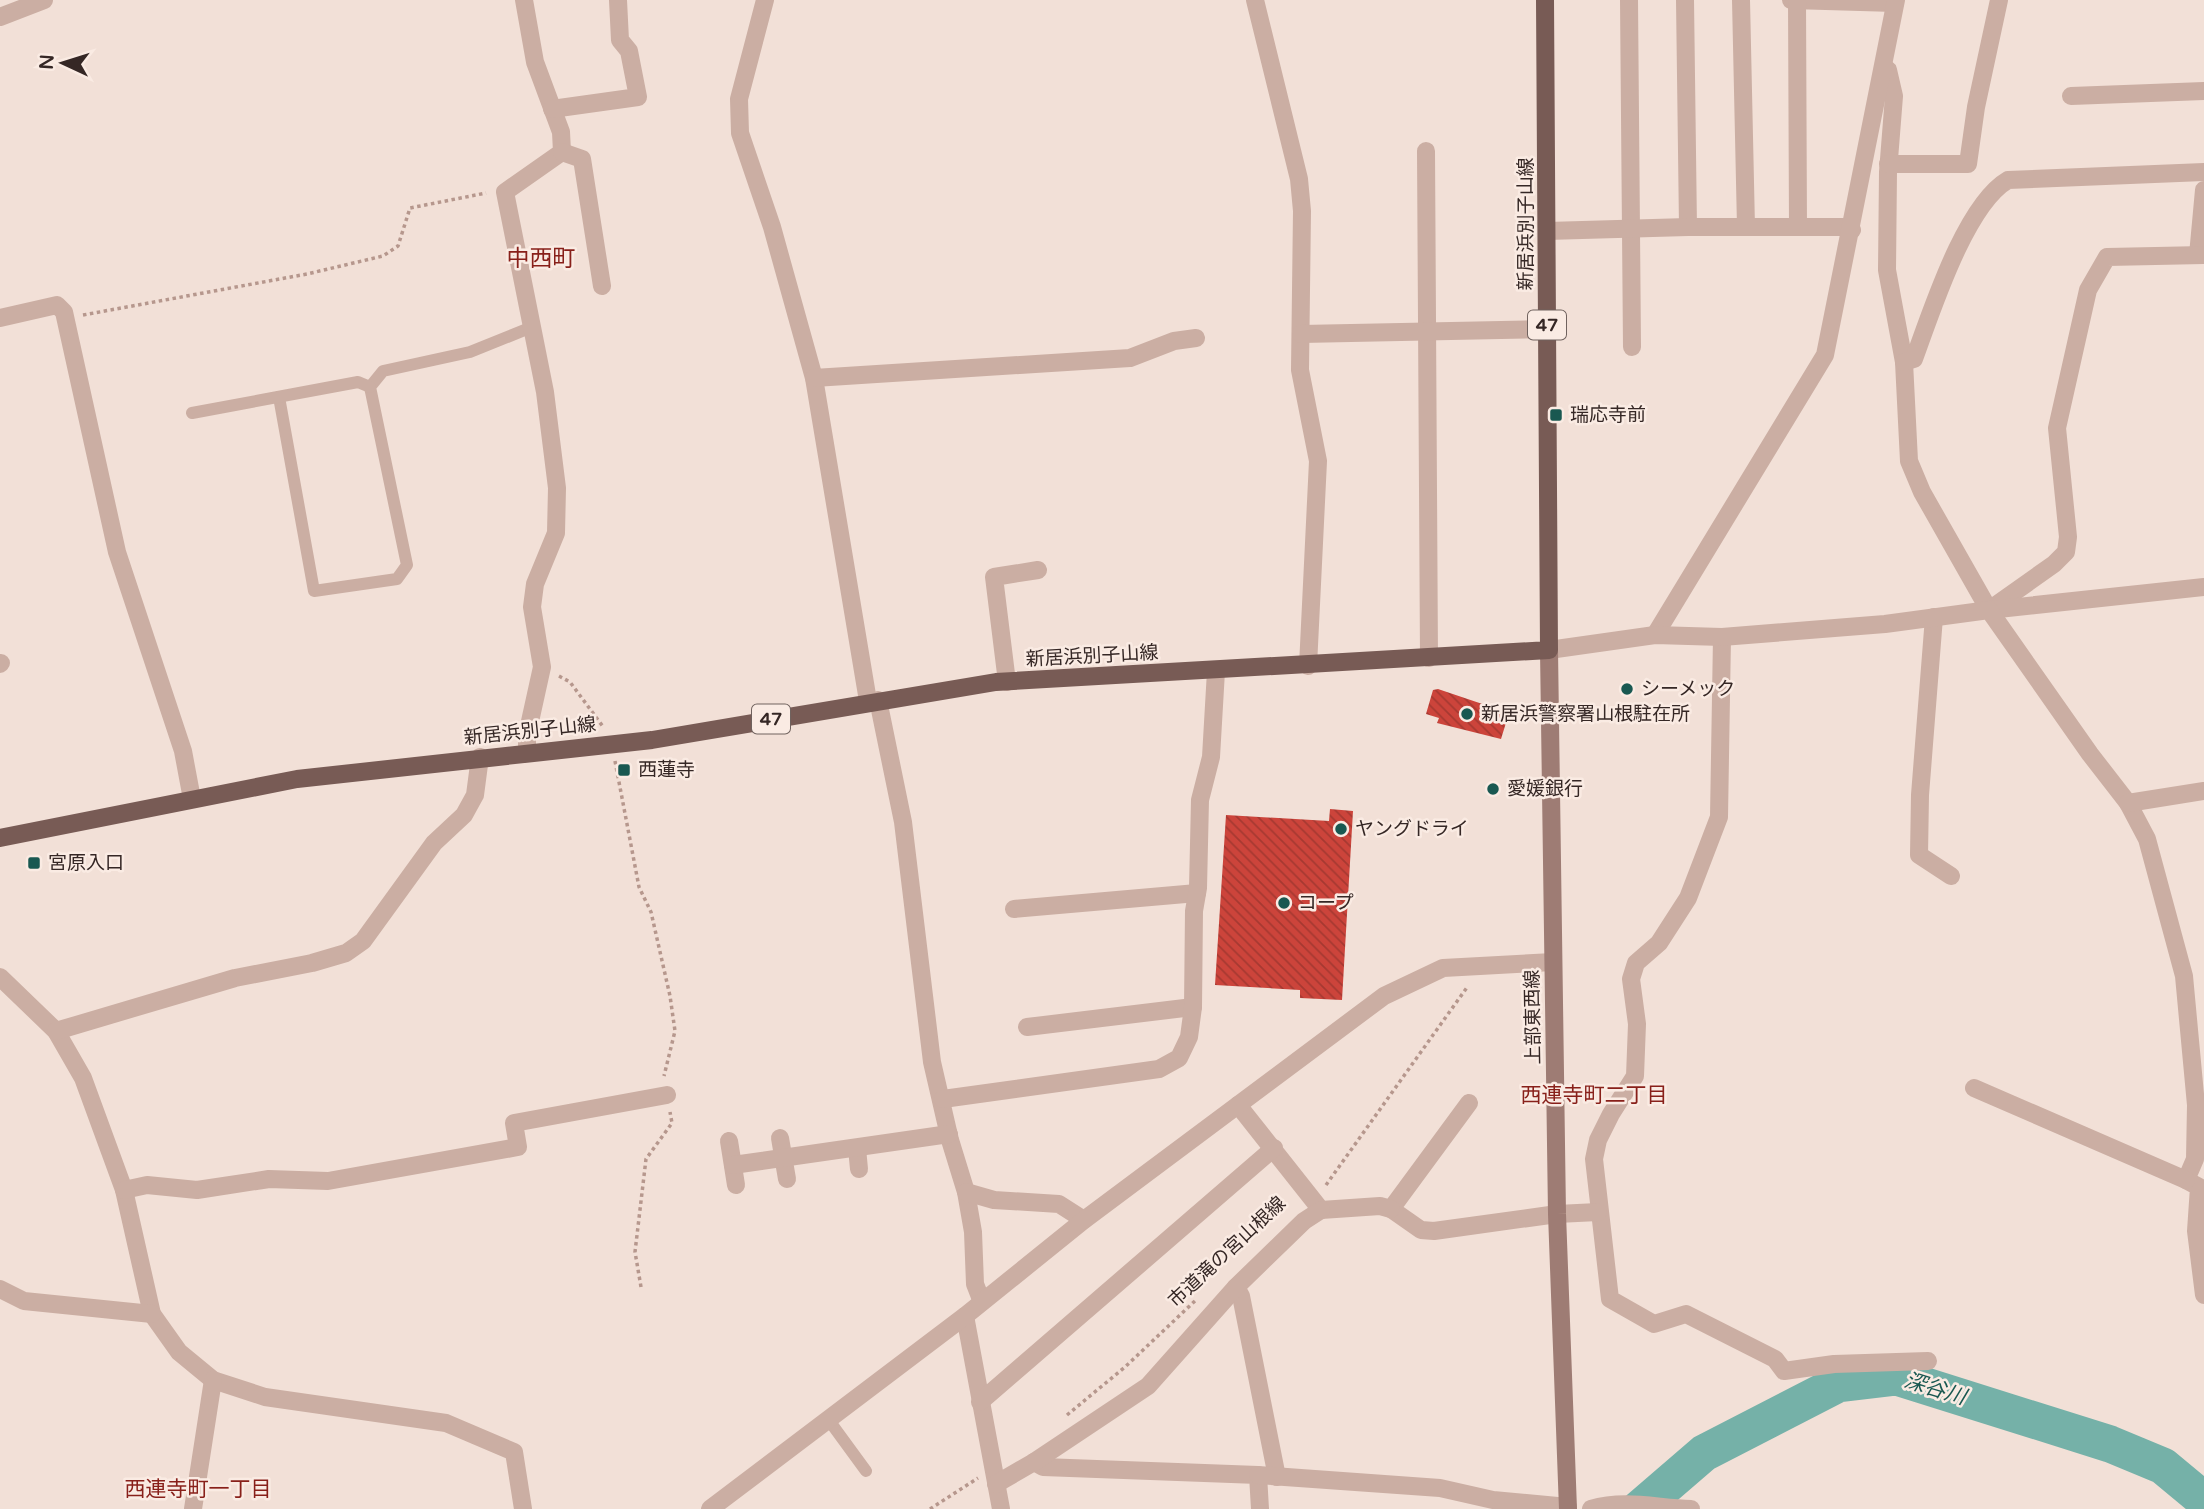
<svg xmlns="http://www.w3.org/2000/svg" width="2204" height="1509" viewBox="0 0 2204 1509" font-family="'Varela Round','Noto Sans JP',sans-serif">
	<defs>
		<pattern id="building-back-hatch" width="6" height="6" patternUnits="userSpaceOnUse" patternTransform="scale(1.75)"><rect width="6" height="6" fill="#cc443b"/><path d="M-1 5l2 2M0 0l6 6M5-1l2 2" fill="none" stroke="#a63931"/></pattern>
	</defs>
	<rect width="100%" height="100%" fill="#f2e0d7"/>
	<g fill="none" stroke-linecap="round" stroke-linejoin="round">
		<path stroke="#75b1a8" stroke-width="37" d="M1639 1509 1704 1453 1838 1384 1897 1377 2110 1444 2163 1466 2204 1500"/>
	</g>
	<g fill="url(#building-back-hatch)">
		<path d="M1438 689 1509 713 1501 739 1437 723 1439 718 1426 714 1433 690Z"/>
		<path d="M1330 809 1353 811 1342 1000 1300 998V990L1215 985 1226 815 1329 821Z"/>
	</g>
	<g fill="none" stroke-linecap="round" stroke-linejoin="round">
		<g stroke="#b6978d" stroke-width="3.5" stroke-dasharray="3.5 3.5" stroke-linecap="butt">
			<path d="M83 315 307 274 383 256 398 246 410 208 486 193"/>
			<path d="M559 676 570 682 604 728"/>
			<path d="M615 761 639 887 651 912 670 996 675 1031 664 1076"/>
			<path d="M1326 1185 1468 986"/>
			<path d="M641 1287 635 1252 646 1159 672 1123 670 1112"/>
			<path d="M1067 1415 1125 1367 1197 1299"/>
			<path d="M930 1509 978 1478"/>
		</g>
		<g stroke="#cbaea3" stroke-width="12">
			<path d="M279 397 314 591 397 579 407 565 370 387 383 371 470 352 532 327"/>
			<path d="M192 413 358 382 370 387"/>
			<path d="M828 1419 866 1471"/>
		</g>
		<g stroke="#cbaea3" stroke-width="18">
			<path d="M524 0 535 62 561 132 562 152 505 192 545 392 557 488 556 533 535 584 532 607 542 667 527 735V752"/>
			<path d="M765 0 739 99 740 133 772 227 814 378 868 701"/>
			<path d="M1255 0 1299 179 1302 211 1300 370 1318 461 1308 666"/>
			<path d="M1629 0 1632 347"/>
			<path d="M1685 0 1688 227"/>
			<path d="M1741 0 1746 227"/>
			<path d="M1791 0 1895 3"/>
			<path d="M1797 0 1798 227"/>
			<path d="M0 17 44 0"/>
			<path d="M1888 70 1894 96 1888 172 1887 270 1904 362 1909 461 1922 492 1989 610"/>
			<path d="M2071 96 2204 91"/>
			<path d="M552 109 638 97 629 51 620 40 618 0"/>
			<path d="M1426 151 1429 658"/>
			<path d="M562 152 582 159 602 286"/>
			<path d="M1888 164H1968L1976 107 1999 0"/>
			<path d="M1547 231 1688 227H1843L1852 230"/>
			<path d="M2198 255 2204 190"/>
			<path d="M0 318 57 305 64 312 117 552 183 751 192 799"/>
			<path d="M1301 334 1547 329"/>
			<path d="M1904 362 1914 359C1931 313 1965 205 2008 180L2204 172"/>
			<path d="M814 378 1130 358 1174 341 1196 338"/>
			<path d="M1989 610 2054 564 2066 552 2068 537 2057 428 2088 290 2107 257 2204 255"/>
			<path d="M1989 610 2204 587"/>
			<path d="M1934 617 1920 795 1919 855 1951 876"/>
			<path d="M1655 635 1825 355 1896 0"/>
			<path d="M1722 637 1719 817 1688 898 1659 943 1636 963 1631 979 1637 1024 1635 1076 1611 1114 1598 1140 1594 1159 1610 1299 1654 1324 1686 1314 1775 1359 1784 1371 1834 1364 1928 1361"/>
			<path d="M1549 650 1655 635 1722 637 1885 624 1989 610 2090 754 2128 803 2147 839 2184 976 2196 1105 2195 1159 2186 1180 2199 1187 2196 1231 2204 1295"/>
			<path d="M0 664 1 663"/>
			<path d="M1007 682 994 577 1038 570"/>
			<path d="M878 700 903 822 932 1062 950 1140 966 1192 973 1232 975 1284 982 1302"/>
			<path d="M2128 803 2204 791"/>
			<path d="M1014 909 1197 893"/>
			<path d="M0 977 56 1031 83 1078 124 1190 152 1314 179 1352 213 1380 265 1397 446 1423 514 1452 523 1509"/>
			<path d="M1027 1027 1193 1007"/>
			<path d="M56 1031 235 978 312 963 346 953 363 941 434 843 464 815 475 795 480 757"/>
			<path d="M1974 1088 2186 1180"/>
			<path d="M943 1099 1159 1069 1179 1058 1189 1037 1193 1007 1194 911 1198 888 1200 800 1211 757 1216 671"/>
			<path d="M1469 1103 1391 1209 1421 1230 1434 1231 1557 1214 1598 1212"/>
			<path d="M1238 1105 1321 1210 1380 1206 1391 1209"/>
			<path d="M780 1138 787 1179"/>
			<path d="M729 1141 736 1185"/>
			<path d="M857 1148 859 1169"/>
			<path d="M733 1165 949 1134"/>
			<path d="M124 1190 147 1185 197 1190 269 1179 328 1181 518 1147 514 1123 667 1095"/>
			<path d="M966 1192 994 1200 1059 1204 1084 1220"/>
			<path d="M1236 1287 1241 1296 1277 1477"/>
			<path d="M0 1289 24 1301 152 1314"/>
			<path d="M965 1316 1001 1509"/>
			<path d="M980 1402 1274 1148"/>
			<path d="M1034 1462 1043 1467 1258 1475 1260 1509"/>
			<path d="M1258 1475 1440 1488 1493 1500 1568 1507"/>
			<path d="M996 1484 1034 1462 1148 1386 1236 1287 1304 1221 1321 1210"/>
			<path d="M193 1509 213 1380"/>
			<path d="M710 1509 965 1316 1084 1220 1384 996 1443 968 1553 962"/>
			<path d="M1591 1509C1625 1499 1656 1508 1691 1509"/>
		</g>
		<path stroke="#9e7c74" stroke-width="18" d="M1549 650 1557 1214 1568 1509"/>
		<path stroke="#785b55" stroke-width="18" d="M0 838 297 779 652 740 996 682 1549 650 1545 0"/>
	</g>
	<g fill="#195851" stroke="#faebe3" stroke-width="2.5">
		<rect x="1549" y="408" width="14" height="14" rx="3.5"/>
		<circle cx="1627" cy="689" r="7"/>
		<circle cx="1467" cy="714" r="7"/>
		<rect x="617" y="763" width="14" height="14" rx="3.5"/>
		<circle cx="1493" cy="789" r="7"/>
		<circle cx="1341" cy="829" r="7"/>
		<rect x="27" y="856" width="14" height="14" rx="3.5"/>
		<circle cx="1284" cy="903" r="7"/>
	</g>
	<g text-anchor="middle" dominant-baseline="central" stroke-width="5" stroke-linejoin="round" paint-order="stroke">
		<g fill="#faebe3" stroke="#70625e" stroke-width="2">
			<rect x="1528" y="310.5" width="38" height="29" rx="5"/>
			<rect x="752" y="704.5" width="38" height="29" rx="5"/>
		</g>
		<g font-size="18" font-weight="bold" fill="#352725">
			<text x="1547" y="325">47</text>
			<text x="771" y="719">47</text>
		</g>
		<g font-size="19" fill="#352725" stroke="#faebe3">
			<text transform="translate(1526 224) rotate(-90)">新居浜別子山線</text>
			<text transform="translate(1092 656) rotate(-3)">新居浜別子山線</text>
			<text transform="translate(530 731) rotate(-6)">新居浜別子山線</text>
			<text transform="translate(1533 1017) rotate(-91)">上部東西線</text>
			<text transform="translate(1227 1252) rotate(-43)">市道滝の宮山根線</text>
		</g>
		<g font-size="19" fill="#352725" stroke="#faebe3" text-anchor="start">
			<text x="1570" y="415">瑞応寺前</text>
			<text x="1641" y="689">シーメック</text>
			<text x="1481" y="714">新居浜警察署山根駐在所</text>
			<text x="638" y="770">西蓮寺</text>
			<text x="1507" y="789">愛媛銀行</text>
			<text x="1355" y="829">ヤングドライ</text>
			<text x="48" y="863">宮原入口</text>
			<text x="1298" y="903">コープ</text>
		</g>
		<g font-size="21" fill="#88201a" stroke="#faebe3">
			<text x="1594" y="1095">西連寺町二丁目</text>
			<text x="198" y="1489">西連寺町一丁目</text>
		</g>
		<g font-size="21" font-style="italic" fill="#195851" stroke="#faebe3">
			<text transform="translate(1935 1389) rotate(17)">深谷川</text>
		</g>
		<g font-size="23" fill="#88201a" stroke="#faebe3">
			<text x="541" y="259">中西町</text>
		</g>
	</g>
	<g transform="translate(63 63) rotate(274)" stroke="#faebe3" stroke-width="5" paint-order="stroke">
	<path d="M0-5L12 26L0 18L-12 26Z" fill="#352725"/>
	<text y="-10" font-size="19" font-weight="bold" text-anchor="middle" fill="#352725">N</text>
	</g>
</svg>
